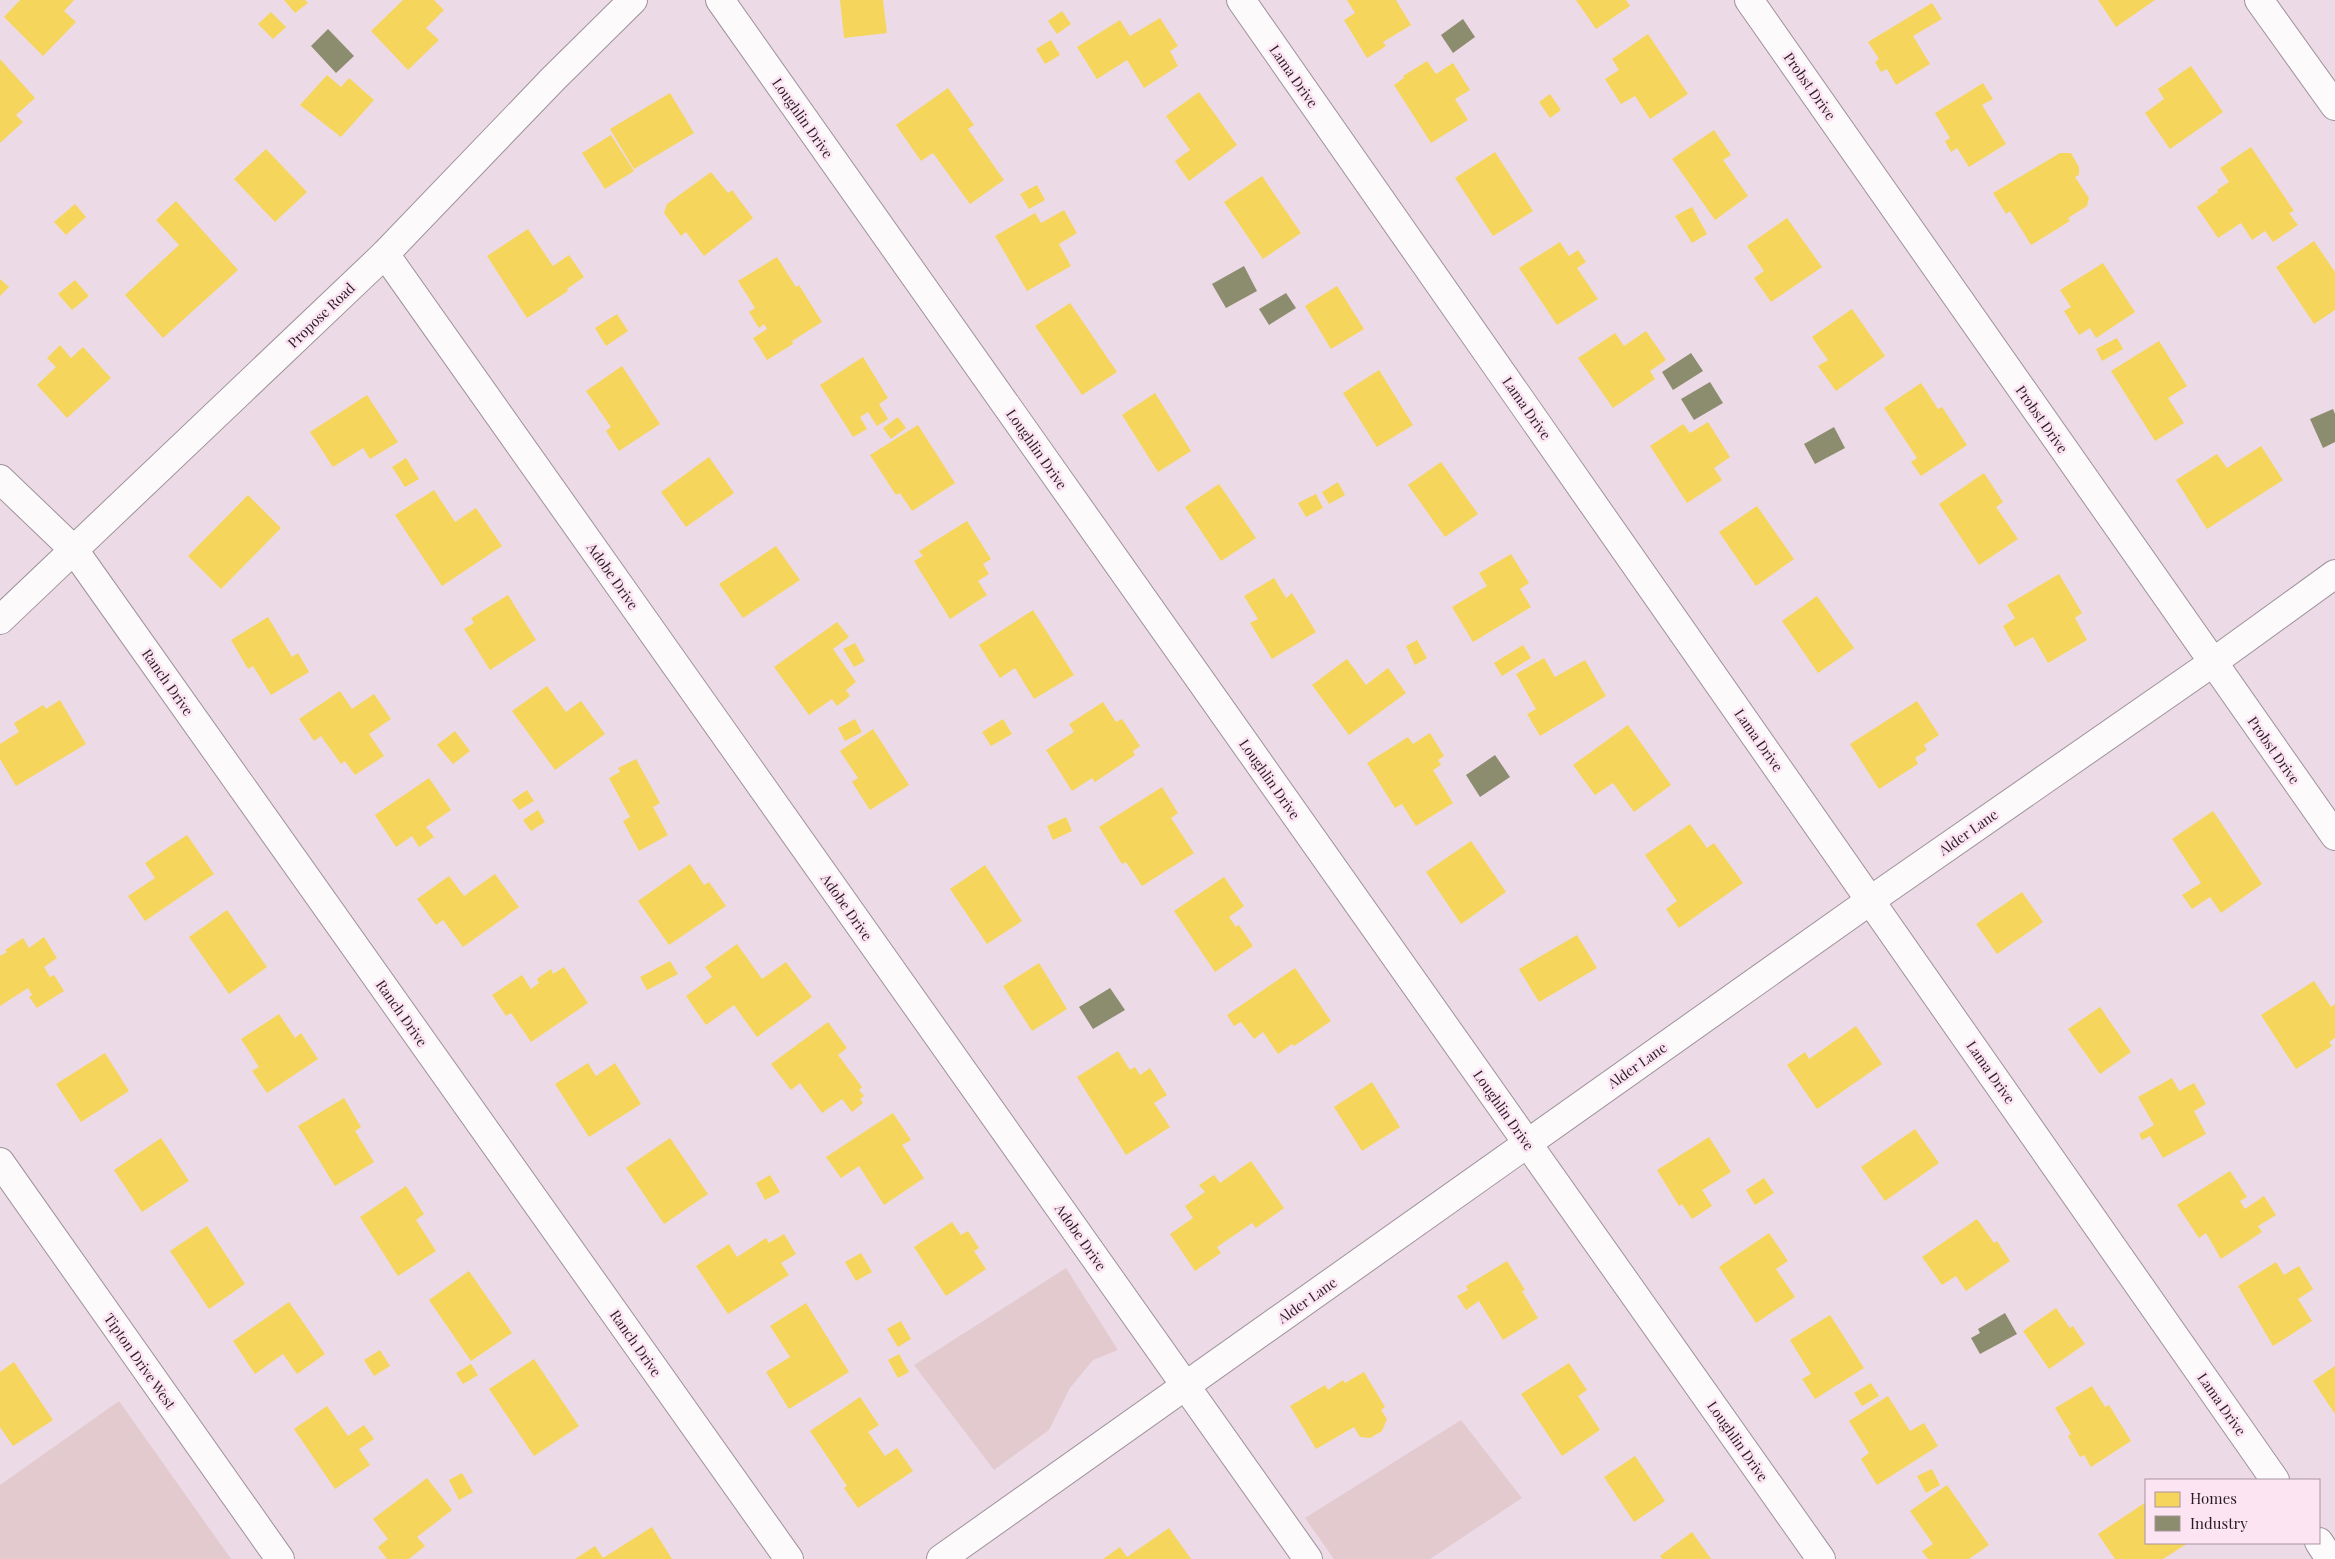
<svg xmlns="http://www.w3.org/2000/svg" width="2335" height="1559" viewBox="0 0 2335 1559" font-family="'Playfair Display',serif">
	<rect width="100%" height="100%" fill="#ecdbe6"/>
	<g fill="#e3cacf">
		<path d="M1066 1268 1118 1350 1093 1360 1070 1388 1049 1430 994 1470 914 1365Z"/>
		<path d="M119 1401 231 1559H0V1485Z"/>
		<path d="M1461 1420 1522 1498 1430 1559H1334L1305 1518Z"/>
	</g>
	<g fill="#f6d55c">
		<path d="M20 0H74L64 11 76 22 43 56 4 17Z"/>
		<path d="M284 0H305L308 3 295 13Z"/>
		<path d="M403 0H434L444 10 426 28 439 40 408 70 371 31Z"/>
		<path d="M840 0H883L887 33 844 38Z"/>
		<path d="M1347 0H1396L1411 25 1383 42 1386 46 1367 58 1344 20 1355 13Z"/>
		<path d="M1576 0H1626L1630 6 1596 29Z"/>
		<path d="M2098 0H2155L2116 27Z"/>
		<path d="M1932 3 1942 19 1913 36 1930 64 1896 85 1887 69 1881 72 1875 62 1879 59 1868 42Z"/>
		<path d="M1062 11 1071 24 1057 34 1048 21Z"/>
		<path d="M271 12 286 27 273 39 258 24Z"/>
		<path d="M1160 18 1178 46 1170 51 1178 66 1144 88 1127 60 1097 79 1077 47 1120 20 1130 36Z"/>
		<path d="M1648 34 1688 94 1650 119 1635 96 1621 104 1605 79 1619 70 1612 59Z"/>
		<path d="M1051 40 1060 55 1045 64 1036 49Z"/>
		<path d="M0 59 35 98 16 115 23 122 0 143Z"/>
		<path d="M1427 61 1436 74 1453 63 1470 90 1455 99 1468 120 1431 143 1394 85 1404 78 1403 76Z"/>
		<path d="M2191 66 2223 112 2170 149 2145 113 2164 99 2158 89Z"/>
		<path d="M327 75 341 87 349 78 374 100 341 137 300 105Z"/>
		<path d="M1983 83 1993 99 1982 105 2006 144 1969 167 1957 148 1951 152 1945 141 1950 138 1935 113Z"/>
		<path d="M948 88 974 125 968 129 1004 180 970 204 933 153 921 161 896 125Z"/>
		<path d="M1199 92 1237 145 1189 181 1175 161 1190 150 1166 116Z"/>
		<path d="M670 93 694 133 634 169 610 129Z"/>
		<path d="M1550 94 1561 110 1550 118 1539 102Z"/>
		<path d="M1714 130 1731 155 1723 160 1748 196 1715 220 1672 159Z"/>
		<path d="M611 135 634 171 605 189 582 153Z"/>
		<path d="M2251 147 2294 211 2289 213 2298 225 2273 242 2265 231 2252 240 2241 223 2218 238 2197 207 2218 192 2217 190 2229 182 2220 168Z"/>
		<path d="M266 149 307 192 275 222 234 179Z"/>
		<path d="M1495 152 1533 211 1493 236 1455 178Z"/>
		<path d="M2060 153H2071L2079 167V175L2075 177 2089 198 2087 206 2068 218 2070 221 2031 245 2010 211 2006 214 1993 193Z"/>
		<path d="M711 172 728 193 732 190 753 218 704 256 686 232 681 236 664 213 667 204Z"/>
		<path d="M1262 176 1301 233 1263 259 1224 202Z"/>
		<path d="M1037 185 1045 200 1029 209 1020 194Z"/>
		<path d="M176 201 238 270 163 338 125 295 179 245 156 220Z"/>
		<path d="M75 204 86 217 66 235 54 222Z"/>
		<path d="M1692 207 1707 234 1692 243 1675 216Z"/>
		<path d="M1064 210 1077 233 1059 244 1071 266 1027 291 995 236 1035 213 1041 223Z"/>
		<path d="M1787 218 1822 267 1771 302 1754 278 1764 271 1747 246Z"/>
		<path d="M528 229 553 266 569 255 584 277 567 289 568 291 527 318 487 256Z"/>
		<path d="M2314 241 2335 272V310L2314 324 2276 267Z"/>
		<path d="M1560 242 1569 256 1578 250 1586 262 1577 268 1598 299 1557 325 1519 268Z"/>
		<path d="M777 257 796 287 799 285 822 322 792 341 793 344 767 360 753 338 767 329 764 324 759 328 749 312 755 308 738 281Z"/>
		<path d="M2103 263 2135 312 2096 338 2090 328 2079 335 2064 311 2071 307 2060 290Z"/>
		<path d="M0 279 9 287 0 296Z"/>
		<path d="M75 280 89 296 72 310 58 294Z"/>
		<path d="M1337 286 1364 329 1331 349 1305 306Z"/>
		<path d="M1070 303 1117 372 1082 395 1035 326Z"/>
		<path d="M1852 309 1885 356 1836 391 1818 366 1828 360 1812 337Z"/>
		<path d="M617 314 628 331 606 346 595 328Z"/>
		<path d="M1646 331 1666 360 1650 371 1655 379 1613 408 1578 358 1615 333 1624 346Z"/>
		<path d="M2117 338 2123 349 2102 361 2096 349Z"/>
		<path d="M2159 341 2187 386 2168 398 2184 423 2155 441 2111 371Z"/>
		<path d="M60 345 71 358 83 347 111 378 67 418 37 385 56 367 47 358Z"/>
		<path d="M863 357 888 398 879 404 888 419 877 426 868 412 860 417 867 429 853 437 820 385Z"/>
		<path d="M622 366 660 424 619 451 606 431 611 427 586 391Z"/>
		<path d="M1379 370 1413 425 1377 447 1343 393Z"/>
		<path d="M1921 383 1938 409 1942 407 1967 445 1921 476 1911 462 1917 458 1884 408Z"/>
		<path d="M1155 393 1191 451 1158 472 1122 415Z"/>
		<path d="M367 395 398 442 370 459 363 448 333 467 310 432Z"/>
		<path d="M898 417 906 428 891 439 883 428Z"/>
		<path d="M1708 422 1730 457 1714 468 1722 480 1687 503 1650 446 1683 424 1690 433Z"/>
		<path d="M918 425 955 483 912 511 900 493 896 495 870 455Z"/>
		<path d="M2261 446 2283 480 2207 529 2176 480 2217 454 2227 468Z"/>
		<path d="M709 457 734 493 686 527 661 492Z"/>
		<path d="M406 458 419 479 405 487 392 467Z"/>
		<path d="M1441 462 1478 514 1445 537 1408 485Z"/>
		<path d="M1984 473 2003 502 1996 507 2018 539 1979 565 1939 504Z"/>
		<path d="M1338 482 1345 495 1329 504 1322 492Z"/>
		<path d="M1219 484 1256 538 1221 561 1185 507Z"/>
		<path d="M434 490 455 522 476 508 502 546 442 586 395 515Z"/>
		<path d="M1316 494 1323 508 1306 517 1298 503Z"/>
		<path d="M248 495 281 528 221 589 188 556Z"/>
		<path d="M1757 506 1794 559 1756 586 1719 532Z"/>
		<path d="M967 521 991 559 983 564 989 574 978 581 987 595 950 619 914 561 923 556 919 551Z"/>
		<path d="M776 546 800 580 743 618 719 584Z"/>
		<path d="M1511 554 1529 583 1520 589 1531 607 1473 642 1452 607 1487 586 1479 573Z"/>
		<path d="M2059 574 2082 613 2075 618 2087 640 2048 663 2033 637 2015 647 2003 626 2015 618 2007 605Z"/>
		<path d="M1274 578 1286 598 1292 593 1316 632 1272 659 1250 623 1258 619 1244 596Z"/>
		<path d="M508 595 536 640 490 670 464 629 474 623 471 618Z"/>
		<path d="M1817 596 1854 648 1818 673 1782 621Z"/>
		<path d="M1033 610 1074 675 1034 699 1015 668 1000 678 979 645Z"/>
		<path d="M268 617 292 657 298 653 309 672 271 695 253 666 248 669 231 640Z"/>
		<path d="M837 622 849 637 833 649 856 682 846 690 850 696 837 706 832 699 809 715 774 667Z"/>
		<path d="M1417 640 1427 658 1415 665 1406 646Z"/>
		<path d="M855 643 865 661 854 667 843 649Z"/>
		<path d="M1523 645 1531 658 1502 676 1494 663Z"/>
		<path d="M1544 658 1555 677 1585 660 1606 696 1540 736 1527 714 1536 709 1516 674Z"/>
		<path d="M1347 659 1366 685 1388 668 1406 693 1349 735 1312 685Z"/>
		<path d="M547 686 566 712 581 701 605 734 555 770 512 711Z"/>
		<path d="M340 691 352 709 374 694 391 719 369 734 384 756 355 775 345 761 341 764 321 736 314 741 299 719Z"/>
		<path d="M60 700 86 744 16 786 0 759V744L19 732 14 723 43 705 46 709Z"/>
		<path d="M1917 701 1939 735 1924 745 1927 750 1915 758 1918 764 1879 789 1850 744Z"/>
		<path d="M1103 702 1116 722 1122 719 1140 746 1133 751 1135 755 1095 782 1092 778 1072 791 1046 750 1074 732 1069 724Z"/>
		<path d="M855 719 862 732 845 741 838 728Z"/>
		<path d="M1003 719 1012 734 991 746 982 732Z"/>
		<path d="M1628 725 1671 785 1634 812 1613 783 1595 795 1573 765Z"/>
		<path d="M873 729 909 785 870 810 852 782 858 778 840 751Z"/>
		<path d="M455 731 470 751 453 764 437 745Z"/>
		<path d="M1430 733 1444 756 1438 760 1441 765 1433 770 1453 803 1416 826 1402 804 1395 808 1367 763 1408 737 1413 744Z"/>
		<path d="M636 759 660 803 653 807 668 835 639 851 623 821 630 817 609 778 620 772 618 768Z"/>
		<path d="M429 778 451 810 426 827 434 837 419 847 412 836 396 847 375 815Z"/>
		<path d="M1162 787 1178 813 1171 818 1194 853 1142 886 1126 862 1122 864 1099 827Z"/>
		<path d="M527 790 534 801 519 810 512 800Z"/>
		<path d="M538 810 545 822 531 831 523 820Z"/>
		<path d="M2213 811 2262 884 2221 913 2210 897 2192 909 2182 895 2201 883 2172 839Z"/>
		<path d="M1066 817 1072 831 1053 840 1047 826Z"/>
		<path d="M1690 824 1707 848 1714 843 1743 883 1679 928 1666 909 1677 901 1645 855Z"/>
		<path d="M187 835 214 874 145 921 128 896 155 878 145 863Z"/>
		<path d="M1471 841 1506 892 1461 924 1426 872Z"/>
		<path d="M690 864 704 885 709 882 726 906 669 945 638 901Z"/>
		<path d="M985 865 1022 921 987 944 950 889Z"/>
		<path d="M495 874 519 907 463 947 443 920 436 925 417 899 449 876 464 896Z"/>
		<path d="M1224 877 1244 906 1229 917 1236 927 1239 925 1253 946 1215 972 1174 911Z"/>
		<path d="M2022 892 2043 922 1997 954 1976 924Z"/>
		<path d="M227 910 267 967 229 994 189 937Z"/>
		<path d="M1577 935 1597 968 1539 1002 1519 969Z"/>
		<path d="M44 937 57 958 44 967 50 977 54 975 64 991 37 1008 29 997 32 995 28 988 0 1006V956L7 952 5 950 23 938 29 948Z"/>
		<path d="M737 944 762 979 786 962 812 997 757 1037 734 1005 706 1025 686 996 712 977 705 967Z"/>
		<path d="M670 961 678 974 647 990 640 977Z"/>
		<path d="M1039 963 1067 1009 1032 1031 1003 986Z"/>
		<path d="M564 967 588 1003 531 1042 511 1013 506 1016 492 995 522 975 531 989 539 983 537 979 551 969 553 974Z"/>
		<path d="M1295 968 1331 1021 1294 1046 1292 1044 1278 1054 1263 1032 1254 1039 1241 1022 1234 1026 1227 1015Z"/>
		<path d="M2314 981 2331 1007 2335 1004V1038L2329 1042 2332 1046 2296 1069 2261 1015Z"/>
		<path d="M2100 1007 2131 1052 2100 1074 2068 1029Z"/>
		<path d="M279 1014 295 1038 301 1033 318 1059 267 1093 252 1071 259 1067 241 1039Z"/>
		<path d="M828 1022 847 1048 838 1055 862 1087 859 1090 864 1096 860 1099 863 1103 852 1112 842 1099 822 1113 800 1083 791 1090 771 1064Z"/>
		<path d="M1856 1026 1882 1064 1817 1109 1787 1065 1805 1052 1809 1059Z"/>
		<path d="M1118 1051 1130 1070 1135 1067 1140 1075 1150 1068 1167 1095 1154 1103 1170 1127 1126 1155 1077 1077Z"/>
		<path d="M105 1053 129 1091 81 1122 56 1084Z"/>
		<path d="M588 1063 596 1076 615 1063 641 1104 589 1137 555 1084Z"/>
		<path d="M2172 1078 2179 1091 2194 1083 2206 1104 2194 1111 2206 1134 2163 1158 2150 1136 2142 1140 2139 1134 2154 1125 2138 1097Z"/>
		<path d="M1372 1082 1400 1127 1362 1151 1334 1107Z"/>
		<path d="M344 1098 361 1127 355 1131 374 1162 335 1186 298 1126Z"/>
		<path d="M893 1113 911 1140 902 1145 924 1178 884 1205 859 1166 841 1178 826 1157Z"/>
		<path d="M1915 1129 1939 1163 1885 1201 1861 1167Z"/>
		<path d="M1709 1137 1731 1172 1702 1190 1712 1206 1692 1219 1682 1204 1679 1206 1657 1170Z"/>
		<path d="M161 1138 189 1181 142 1212 114 1170Z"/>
		<path d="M670 1138 708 1194 664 1224 626 1168Z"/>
		<path d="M1251 1161 1284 1208 1256 1228 1252 1223 1217 1247 1221 1253 1195 1271 1170 1234 1193 1218 1185 1206 1205 1192 1199 1185 1214 1175 1220 1183Z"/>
		<path d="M2230 1171 2247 1197 2240 1201 2245 1209 2264 1196 2276 1215 2258 1226 2262 1232 2221 1259 2206 1233 2199 1238 2177 1205Z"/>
		<path d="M770 1175 780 1192 765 1200 756 1183Z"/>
		<path d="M1764 1178 1774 1193 1755 1205 1746 1190Z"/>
		<path d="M406 1186 424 1214 416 1220 436 1251 398 1276 360 1217Z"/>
		<path d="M1977 1219 1994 1243 1997 1241 2010 1261 1966 1291 1956 1276 1942 1285 1922 1257Z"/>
		<path d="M952 1222 961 1235 968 1231 979 1248 974 1251 986 1269 946 1296 914 1247Z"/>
		<path d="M207 1226 245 1284 209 1309 170 1251Z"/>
		<path d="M1769 1233 1788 1261 1776 1269 1795 1297 1756 1323 1719 1267Z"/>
		<path d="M784 1234 796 1254 781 1263 789 1275 728 1314 696 1266 729 1244 737 1257 766 1238 769 1243Z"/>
		<path d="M861 1253 872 1272 856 1281 845 1262Z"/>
		<path d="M1507 1261 1525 1290 1522 1291 1538 1318 1503 1340 1479 1301 1466 1310 1457 1296 1468 1290 1466 1286Z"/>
		<path d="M2276 1262 2284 1275 2299 1266 2313 1289 2298 1299 2312 1321 2273 1346 2238 1286Z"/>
		<path d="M469 1271 512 1333 471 1361 429 1300Z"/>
		<path d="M289 1302 325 1354 297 1374 283 1354 255 1374 233 1341Z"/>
		<path d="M806 1303 849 1372 789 1409 766 1372 790 1357 770 1326Z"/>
		<path d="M2056 1308 2070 1328 2073 1326 2085 1344 2049 1369 2023 1331Z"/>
		<path d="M1830 1315 1864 1368 1815 1399 1802 1379 1811 1374 1790 1340Z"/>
		<path d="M901 1321 911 1339 898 1347 887 1329Z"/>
		<path d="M380 1350 390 1366 374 1376 364 1360Z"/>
		<path d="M899 1354 909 1372 898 1378 888 1360Z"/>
		<path d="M534 1359 579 1426 534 1456 489 1389Z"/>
		<path d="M14 1362 53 1420 13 1446 0 1427V1372Z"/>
		<path d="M1569 1363 1587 1390 1578 1396 1600 1430 1562 1456 1521 1394Z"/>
		<path d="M471 1364 478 1375 463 1384 456 1373Z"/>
		<path d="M2335 1366V1414L2313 1381Z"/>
		<path d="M1364 1372 1385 1407 1381 1410 1387 1419 1382 1431 1370 1438 1360 1437 1354 1427 1316 1449 1290 1406 1325 1385 1328 1390 1343 1380 1345 1383Z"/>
		<path d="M1871 1383 1879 1396 1862 1406 1854 1393Z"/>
		<path d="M2092 1386 2105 1407 2109 1405 2131 1441 2091 1467 2084 1455 2080 1457 2068 1436 2071 1434 2055 1408Z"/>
		<path d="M1888 1396 1910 1431 1924 1423 1938 1446 1877 1485 1861 1459 1869 1453 1849 1421Z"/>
		<path d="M860 1397 879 1425 868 1432 885 1456 897 1448 913 1471 858 1508 844 1488 847 1486 810 1431Z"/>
		<path d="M327 1406 348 1436 364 1425 374 1439 359 1449 370 1465 335 1489 294 1429Z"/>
		<path d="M1635 1456 1665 1501 1634 1522 1604 1477Z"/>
		<path d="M1932 1469 1940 1485 1926 1493 1917 1476Z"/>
		<path d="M462 1473 473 1492 459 1500 449 1480Z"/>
		<path d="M427 1478 452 1510 417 1537 425 1546 409 1559H387L378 1547 388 1539 373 1519Z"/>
		<path d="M1947 1485 1989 1545 1969 1559H1928L1922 1551 1933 1544 1910 1511Z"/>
		<path d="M2146 1502V1543H2188L2163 1559H2115L2098 1534Z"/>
		<path d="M652 1527 672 1559H575L595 1546 603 1558Z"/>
		<path d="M1169 1528 1191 1559H1103L1120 1547 1127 1557Z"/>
		<path d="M1692 1532 1711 1559H1662L1660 1556Z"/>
	</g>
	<g fill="#8c8c6e">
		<path d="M1463 19 1475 37 1453 53 1441 35Z"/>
		<path d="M328 29 354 56 336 73 311 46Z"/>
		<path d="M1244 266 1257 291 1226 308 1212 284Z"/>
		<path d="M1286 293 1296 308 1269 325 1259 309Z"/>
		<path d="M1691 353 1703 371 1673 390 1662 372Z"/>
		<path d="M1710 382 1723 403 1694 420 1681 399Z"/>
		<path d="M2333 409 2335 414V442L2323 448 2310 419Z"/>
		<path d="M1834 427 1845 448 1815 464 1804 444Z"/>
		<path d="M1495 755 1510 777 1480 797 1466 775Z"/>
		<path d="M1110 988 1125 1010 1093 1029 1079 1007Z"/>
		<path d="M2005 1313 2017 1334 1980 1354 1971 1338 1980 1333 1978 1329Z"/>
	</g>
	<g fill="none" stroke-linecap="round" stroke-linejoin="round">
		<defs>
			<g id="street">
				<path d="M720 0 1821 1559"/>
				<path d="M1241 0 2275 1480"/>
				<path d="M1749 0 2335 836"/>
				<path d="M2259 0 2335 106"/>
				<path d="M385 254 1308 1559"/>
				<path d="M0 479 74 550 789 1559"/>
				<path d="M0 620 385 254 553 79 633 0"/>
				<path d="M0 1162 280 1559"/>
				<path d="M2319 1542 2330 1559"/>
				<path d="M941 1559 1871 900 2212 663 2335 574"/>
			</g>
		</defs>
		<use href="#street" stroke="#9e929a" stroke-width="30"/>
		<use href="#street" stroke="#fcfafb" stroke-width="28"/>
	</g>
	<g text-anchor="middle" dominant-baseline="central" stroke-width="5" stroke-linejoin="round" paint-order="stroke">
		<g font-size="14" fill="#271c23" stroke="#fce4f3">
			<text transform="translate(1294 76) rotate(55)">Lama Drive</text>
			<text transform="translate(1810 86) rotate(55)">Probst Drive</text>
			<text transform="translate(803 118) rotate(55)">Loughlin Drive</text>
			<text transform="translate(321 315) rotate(-44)">Propose Road</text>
			<text transform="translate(1527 408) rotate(55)">Lama Drive</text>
			<text transform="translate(2042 419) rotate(55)">Probst Drive</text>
			<text transform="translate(1037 449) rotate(55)">Loughlin Drive</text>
			<text transform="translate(613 576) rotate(55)">Adobe Drive</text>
			<text transform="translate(168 682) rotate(55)">Ranch Drive</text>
			<text transform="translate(1759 740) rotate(55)">Lama Drive</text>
			<text transform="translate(2274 750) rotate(55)">Probst Drive</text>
			<text transform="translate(1270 779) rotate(55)">Loughlin Drive</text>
			<text transform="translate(1968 832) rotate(-35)">Alder Lane</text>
			<text transform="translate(847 907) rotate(55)">Adobe Drive</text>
			<text transform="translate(402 1013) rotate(55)">Ranch Drive</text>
			<text transform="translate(1637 1065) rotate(-35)">Alder Lane</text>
			<text transform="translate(1991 1072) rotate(55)">Lama Drive</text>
			<text transform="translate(1504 1110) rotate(55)">Loughlin Drive</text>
			<text transform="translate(1081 1237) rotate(55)">Adobe Drive</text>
			<text transform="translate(1307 1300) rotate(-35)">Alder Lane</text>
			<text transform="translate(636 1343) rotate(55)">Ranch Drive</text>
			<text transform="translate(140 1361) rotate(55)">Tipton Drive West</text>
			<text transform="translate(2222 1404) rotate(55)">Lama Drive</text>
			<text transform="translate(1738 1441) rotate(55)">Loughlin Drive</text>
		</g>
	</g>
	<rect x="2145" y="1479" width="175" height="65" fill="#fce4f3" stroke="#a794a0"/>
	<rect x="2155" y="1492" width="25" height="15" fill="#f6d55c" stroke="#a794a0"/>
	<text x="2190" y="1504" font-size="15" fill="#271c23">Homes</text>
	<rect x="2155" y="1516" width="25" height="15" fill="#8c8c6e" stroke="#a794a0"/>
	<text x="2190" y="1529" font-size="15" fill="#271c23">Industry</text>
</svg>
